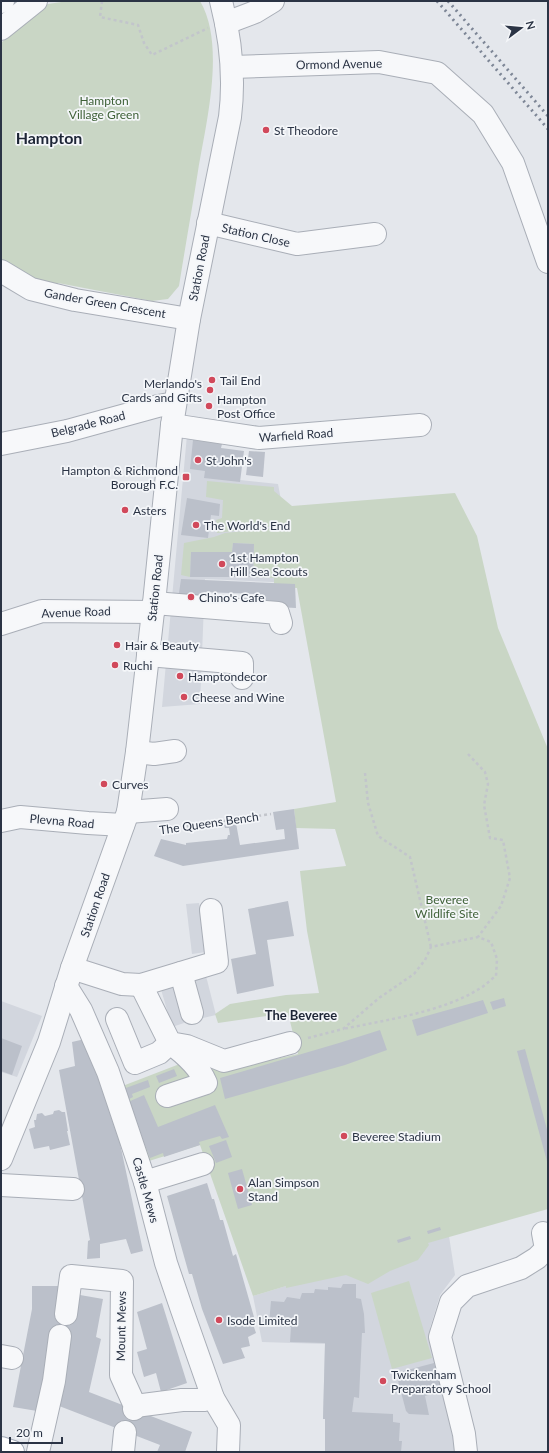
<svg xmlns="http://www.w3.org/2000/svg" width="549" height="1453" viewBox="0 0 549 1453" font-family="Lato,sans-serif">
	<rect width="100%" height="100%" fill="#e4e7ec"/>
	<g fill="#d2d6de">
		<path d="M187 435 217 439 213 477 278 484 290 547 296 583 205 579 200 704 162 707Z"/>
		<path d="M199 903 206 952 192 954 186 904Z"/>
		<path d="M206 976 216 1015 203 1018 193 979Z"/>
		<path d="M174 983 184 1023 172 1027 160 986Z"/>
		<path d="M1 1001 42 1016 17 1077 1 1072Z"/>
		<path d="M449 1236 455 1275 440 1295 430 1328 457 1440V1452H325V1419H323L325 1344 262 1342 253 1296Z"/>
	</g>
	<g fill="#c9d6c5">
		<path d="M68 1H200C226 45 206 123 198 171 192 209 185 248 179 286L168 299 152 301 58 283 56 290 1 265V43L24 20 48 4Z"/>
		<path d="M207 481 274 487V491L292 506 455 493 477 536 498 628 548 749V1209L428 1243 429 1245 418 1260 390 1271 368 1284 346 1275 286 1288V1286L253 1296 200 1145 149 1161 120 1087 177 1065 191 1053 224 1071 298 1054 288 1013 218 1023 215 1014 230 1004 286 995 319 993 307 931 300 871 346 866 335 829 296 828 294 809 336 802 297 588 274 587V578L253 577 254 544 233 543 232 552H191L190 577 181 575 184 543 214 537 225 533 271 528 274 532V526L217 533 216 520 222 518 223 500 206 497Z"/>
		<path d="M409 1281 432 1358 392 1369 371 1293Z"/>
	</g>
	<g fill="#bbc0ca">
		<path d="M193 440 222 444 221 448 244 451 240 482 204 478 205 471 190 469Z"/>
		<path d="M249 451 265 452 263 477 246 475Z"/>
		<path d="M187 498 220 504 219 516 211 515 208 538 181 535Z"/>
		<path d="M233 543 254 544 253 577H190L191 552H232Z"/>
		<path d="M181 579 295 584 296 608 257 606V594L204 592 203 602 178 600Z"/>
		<path d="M294 809 299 849 183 866 154 856 161 839 186 845V843L227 839 228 835H230L229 828H225L224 825 236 823 240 845 285 839 284 829 276 830 273 812Z"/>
		<path d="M288 901 294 936 267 940 274 986 237 994 231 959 256 954 248 909Z"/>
		<path d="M504 998 506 1006 493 1010 490 1002Z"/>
		<path d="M483 1000 488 1013 417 1036 412 1020Z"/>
		<path d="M380 1030 387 1050 345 1065 225 1099 220 1078 339 1043Z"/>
		<path d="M1 1038 22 1046 12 1075 1 1071Z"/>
		<path d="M89 1038 106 1078 143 1251 131 1254 126 1239 100 1244V1258L87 1259 88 1241 90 1240 59 1070 75 1066 72 1042Z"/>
		<path d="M525 1049 548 1133V1165L517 1051Z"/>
		<path d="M174 1069 177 1076 159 1083 156 1076Z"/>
		<path d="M148 1080 150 1087 132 1094 133 1097 127 1100 123 1089Z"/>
		<path d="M144 1095 158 1127 215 1105 229 1137 222 1139 220 1136 199 1142 200 1145 164 1157 163 1153 150 1158 128 1102Z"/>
		<path d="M59 1110 62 1112H65L68 1131H67L70 1145 50 1150 49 1146 34 1149 29 1129 35 1127 34 1120H36L37 1114 42 1113 45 1116 53 1114 54 1111Z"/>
		<path d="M226 1140 232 1157 216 1163 209 1146Z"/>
		<path d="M242 1169 252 1205 238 1209 228 1173Z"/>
		<path d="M207 1183 212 1199H214L220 1220H223L233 1256 236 1254 254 1317 251 1318 256 1333 248 1337 250 1346 241 1348 245 1358 223 1364 202 1309 192 1274H189L167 1196Z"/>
		<path d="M440 1227 441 1230 428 1234 427 1231Z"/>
		<path d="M410 1236 411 1239 398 1243 397 1240Z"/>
		<path d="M343 1284H356V1298L361 1299 364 1314 365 1333H362L359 1398 354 1397 352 1412 393 1414V1422L400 1423 399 1441H402L401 1452H325V1419H323L325 1343 290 1342 291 1327 269 1324 271 1301 284 1302 287 1297 300 1299 302 1293H314L315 1289 328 1290V1287L341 1288Z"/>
		<path d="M32 1286H58L59 1312 75 1316 80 1295 103 1299 96 1337 101 1339 89 1392 192 1432 185 1452H157L160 1445 54 1404 37 1411 13 1407 32 1309Z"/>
		<path d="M162 1303 187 1383 161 1392 156 1373 144 1377 137 1352 147 1349 137 1312Z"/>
		<path d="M434 1363 442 1391 425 1396 429 1415 409 1414 406 1411 396 1373Z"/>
	</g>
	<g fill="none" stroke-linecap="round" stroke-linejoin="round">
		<defs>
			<g id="minor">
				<path d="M1 2 3 1"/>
				<path d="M226 23 255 12 273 1"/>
				<path d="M1 29 36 1"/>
				<path d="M232 67 379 62 437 73 483 114 513 163 548 262"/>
				<path d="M208 223 297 244 375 234"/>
				<path d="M1 271 31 289 75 300 189 319"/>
				<path d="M172 425 259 438 420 425"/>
				<path d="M1 444 67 431 158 406 175 403"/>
				<path d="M154 603 278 613 281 623"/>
				<path d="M1 624 42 611 153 612"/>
				<path d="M148 655 242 663V678"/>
				<path d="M137 752 154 754 175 751"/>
				<path d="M128 812 167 809"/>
				<path d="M1 821 20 817 88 823 123 825"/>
				<path d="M72 968 122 984 141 985 217 962 211 910"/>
				<path d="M181 973 192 1013"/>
				<path d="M141 985 170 1043 187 1046 224 1061 290 1043"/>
				<path d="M66 986 81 1010 108 1072 145 1182 166 1263 182 1310 213 1398 229 1425 228 1452"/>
				<path d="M117 1019 135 1063 159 1053 170 1043C185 1054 199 1066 206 1083L167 1096"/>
				<path d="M1 1159 49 1042 72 968 128 812 137 752 154 603 172 425 189 319 230 117C235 77 231 40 221 1"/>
				<path d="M145 1182 203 1164"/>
				<path d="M1 1185 73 1189"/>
				<path d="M66 1314 71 1276 122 1281 121 1375 135 1406 134 1409"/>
				<path d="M1 1356 12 1358"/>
				<path d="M135 1406 182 1400H204L213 1398"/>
				<path d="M38 1452 54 1381 60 1336"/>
				<path d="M123 1452 125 1432"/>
				<path d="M466 1452 464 1434 440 1337 451 1302 467 1286 521 1268 537 1258 546 1249 543 1233"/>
			</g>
			<path id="major" d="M1 1448 13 1452"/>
		</defs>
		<use href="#minor" stroke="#a9aeb7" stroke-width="24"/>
		<use href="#major" stroke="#a3abb8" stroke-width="24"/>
		<g stroke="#c2c5cb" stroke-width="2.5" stroke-dasharray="3 3" stroke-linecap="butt">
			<path d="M102 1 100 17 138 25 144 43 152 55 208 28"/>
			<path d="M468 754 485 772 488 784 484 805 490 838 503 840 510 878 501 906 478 937"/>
			<path d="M365 773 368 803 378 836 410 857 431 947"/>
			<path d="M175 828 271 814"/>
			<path d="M308 1038 343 1029 379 998 414 974 425 960 431 947 478 937 491 942 497 959 496 976C490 980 485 986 479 989 442 1012 386 1020 343 1029"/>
		</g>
		<use href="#minor" stroke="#f7f8fa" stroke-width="22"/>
		<use href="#major" stroke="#fff" stroke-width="22"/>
		<g stroke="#7d8696" stroke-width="3" stroke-dasharray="2 4" stroke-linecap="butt">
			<path d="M437 1 548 129"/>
			<path d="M448 1 548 116"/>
		</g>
	</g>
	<g fill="#d1495b" stroke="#f4f6f9" stroke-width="1.5">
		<circle cx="266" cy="130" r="4"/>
		<circle cx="212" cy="380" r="4"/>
		<circle cx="210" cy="390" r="4"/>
		<circle cx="209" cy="406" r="4"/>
		<circle cx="198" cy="460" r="4"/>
		<rect x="182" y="473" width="8" height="8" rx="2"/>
		<circle cx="125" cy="510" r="4"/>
		<circle cx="196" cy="525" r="4"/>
		<circle cx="222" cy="564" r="4"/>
		<circle cx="191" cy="597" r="4"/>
		<circle cx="117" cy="645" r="4"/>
		<circle cx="115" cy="665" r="4"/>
		<circle cx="180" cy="676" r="4"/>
		<circle cx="184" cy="697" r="4"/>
		<circle cx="104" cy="784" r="4"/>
		<circle cx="344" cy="1136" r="4"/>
		<circle cx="240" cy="1189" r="4"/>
		<circle cx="219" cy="1320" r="4"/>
		<circle cx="383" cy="1381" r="4"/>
	</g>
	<g text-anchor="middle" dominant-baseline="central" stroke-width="3.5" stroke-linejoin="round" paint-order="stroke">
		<g font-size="12" fill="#2b3445" stroke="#f4f6f9">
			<text transform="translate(339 64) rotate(-1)">Ormond Avenue</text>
			<text transform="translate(256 235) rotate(13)">Station Close</text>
			<text transform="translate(199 268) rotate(-79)">Station Road</text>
			<text transform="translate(105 303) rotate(10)">Gander Green Crescent</text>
			<text transform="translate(88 424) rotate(-14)">Belgrade Road</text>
			<text transform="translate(296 435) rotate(-4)">Warfield Road</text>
			<text transform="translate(155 588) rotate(-84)">Station Road</text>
			<text transform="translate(76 612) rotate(-2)">Avenue Road</text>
			<text transform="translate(62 821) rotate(5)">Plevna Road</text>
			<text transform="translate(209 823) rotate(-8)">The Queens Bench</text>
			<text transform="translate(95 905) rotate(-71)">Station Road</text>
			<text transform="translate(146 1190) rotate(74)">Castle Mews</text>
			<text transform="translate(121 1326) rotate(-89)">Mount Mews</text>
		</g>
		<g font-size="12" fill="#3f6138" stroke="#f4f6f9">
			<text x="104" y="100">Hampton<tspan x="104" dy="14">Village Green</tspan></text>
			<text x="447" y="899">Beveree<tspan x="447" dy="14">Wildlife Site</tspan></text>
		</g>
		<g font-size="12" fill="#2b3445" stroke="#f4f6f9" text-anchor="start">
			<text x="274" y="130">St Theodore</text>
			<text x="220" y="380">Tail End</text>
			<text x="202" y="383" text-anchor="end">Merlando's<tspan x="202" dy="14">Cards and Gifts</tspan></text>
			<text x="217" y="399">Hampton<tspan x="217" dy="14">Post Office</tspan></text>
			<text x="206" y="460">St John's</text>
			<text x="178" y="470" text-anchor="end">Hampton &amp; Richmond<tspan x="178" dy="14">Borough F.C.</tspan></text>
			<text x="133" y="510">Asters</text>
			<text x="204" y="525">The World's End</text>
			<text x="230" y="557">1st Hampton<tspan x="230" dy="14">Hill Sea Scouts</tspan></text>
			<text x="199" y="597">Chino's Cafe</text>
			<text x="125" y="645">Hair &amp; Beauty</text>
			<text x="123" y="665">Ruchi</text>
			<text x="188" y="676">Hamptondecor</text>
			<text x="192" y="697">Cheese and Wine</text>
			<text x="112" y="784">Curves</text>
			<text x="352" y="1136">Beveree Stadium</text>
			<text x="248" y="1182">Alan Simpson<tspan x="248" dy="14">Stand</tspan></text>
			<text x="227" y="1320">Isode Limited</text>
			<text x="391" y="1374">Twickenham<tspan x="391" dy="14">Preparatory School</tspan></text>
		</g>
		<g font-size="13" font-weight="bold" fill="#1d2536" stroke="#f4f6f9">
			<text x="301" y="1015">The Beveree</text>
		</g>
		<g font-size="16" font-weight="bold" fill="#1d2536" stroke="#f4f6f9">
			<text x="49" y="137">Hampton</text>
		</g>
	</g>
	<rect width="549" height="1453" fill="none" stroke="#2b3445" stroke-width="4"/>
	<g transform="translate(521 28) rotate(74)" stroke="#f4f6f9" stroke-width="3" paint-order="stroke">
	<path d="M0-3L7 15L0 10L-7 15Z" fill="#2b3445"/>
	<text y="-6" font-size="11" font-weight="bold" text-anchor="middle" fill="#2b3445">N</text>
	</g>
	<path d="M10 1437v6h52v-6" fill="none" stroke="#2b3445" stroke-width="2"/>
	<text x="16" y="1437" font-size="12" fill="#2b3445" stroke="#f4f6f9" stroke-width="3" paint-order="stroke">20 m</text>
</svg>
